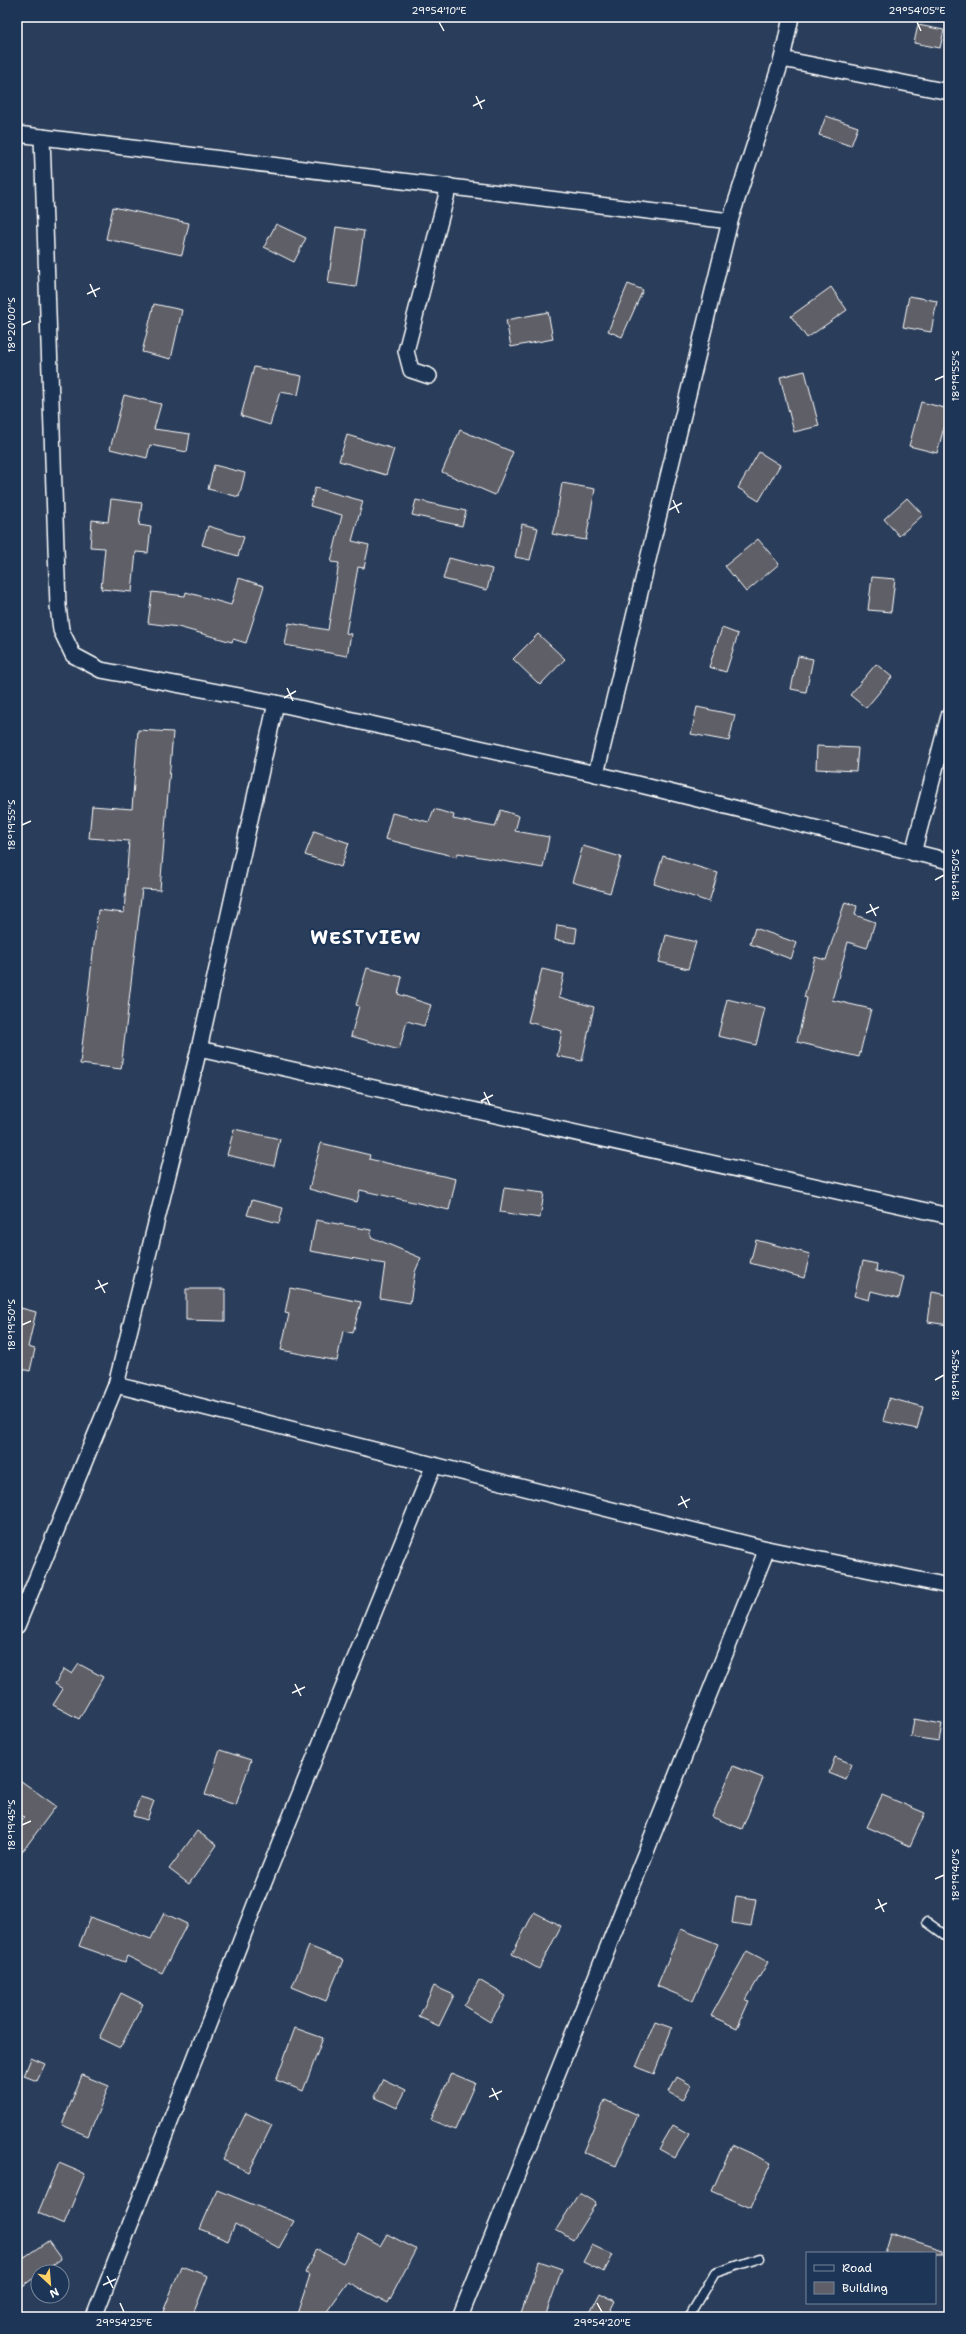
<svg xmlns="http://www.w3.org/2000/svg" width="966" height="2334" viewBox="0 0 966 2334" font-family="'Shantell Sans',sans-serif">
	<rect width="100%" height="100%" fill="#2a3d5a"/>
	<filter id="ink" filterUnits="userSpaceOnUse"><feTurbulence type="fractalNoise" baseFrequency=".025" numOctaves="2"/><feDisplacementMap in="SourceGraphic" scale="8" xChannelSelector="R" yChannelSelector="G"/><feConvolveMatrix kernelMatrix="1 2 1 2 8 2 1 2 1" color-interpolation-filters="sRGB"/></filter>
	<g filter="url(#ink)">
		<g fill="#5e5f68" stroke="#fff">
			<path d="M918 25 944 30 940 48 914 43Z"/>
			<path d="M826 116 858 127 851 146 819 135Z"/>
			<path d="M113 207 189 223 182 255 106 239Z"/>
			<path d="M276 224 306 238 294 262 264 247Z"/>
			<path d="M336 227 364 231 356 287 328 283Z"/>
			<path d="M628 284 643 290 622 337 608 331Z"/>
			<path d="M831 287 847 310 807 338 791 316Z"/>
			<path d="M909 296 937 301 931 332 903 327Z"/>
			<path d="M154 304 182 310 171 359 142 352Z"/>
			<path d="M548 312 553 339 511 347 506 320Z"/>
			<path d="M254 367 302 376 298 395 280 392 270 425 241 416Z"/>
			<path d="M805 371 819 426 794 432 780 377Z"/>
			<path d="M124 395 161 404 154 429 190 434 187 452 150 445 147 458 110 449Z"/>
			<path d="M921 402 949 409 937 453 909 446Z"/>
			<path d="M460 430 513 452 495 495 442 472Z"/>
			<path d="M347 435 394 449 386 475 339 461Z"/>
			<path d="M759 452 780 465 759 501 738 488Z"/>
			<path d="M214 465 245 473 239 497 208 489Z"/>
			<path d="M562 483 595 489 586 540 552 534 556 520Z"/>
			<path d="M315 488 363 501 352 541 369 545 364 568 358 567 346 633 351 634 347 656 285 645 289 623 328 630 339 563 331 562 342 515 310 506Z"/>
			<path d="M907 498 923 515 899 536 884 519Z"/>
			<path d="M111 499 142 503 139 525 151 527 148 553 136 552 132 592 101 589 105 548 90 547 92 520 108 522Z"/>
			<path d="M416 500 466 511 462 526 412 515Z"/>
			<path d="M522 524 538 528 530 560 515 557Z"/>
			<path d="M208 526 244 537 238 556 202 545Z"/>
			<path d="M758 539 779 564 746 592 725 566Z"/>
			<path d="M449 558 492 569 487 590 443 579Z"/>
			<path d="M872 577 895 579 891 612 868 610Z"/>
			<path d="M239 578 264 586 246 643 233 639 232 642 178 627 148 623 152 592 185 596 186 592 231 605Z"/>
			<path d="M722 628 738 634 726 672 709 667Z"/>
			<path d="M538 634 565 659 540 685 513 659Z"/>
			<path d="M798 656 813 659 806 692 791 689Z"/>
			<path d="M876 664 892 677 866 708 850 695Z"/>
			<path d="M697 707 735 715 729 741 691 734Z"/>
			<path d="M138 730 173 732 160 890 142 889 121 1069 80 1064 98 910 124 913 129 841 89 838 92 806 132 809Z"/>
			<path d="M817 746 858 748 856 771 816 769Z"/>
			<path d="M434 809 454 815 453 819 495 827 501 810 519 816 515 831 549 837 543 868 458 853 457 857 385 839 392 813 429 822Z"/>
			<path d="M314 831 349 843 341 867 305 855Z"/>
			<path d="M583 846 621 857 610 893 572 882Z"/>
			<path d="M663 856 718 873 709 902 654 884Z"/>
			<path d="M845 902 857 906 855 915 875 922 867 948 848 942 832 1000 871 1009 859 1057 797 1042 807 998 804 997 815 957 826 960Z"/>
			<path d="M557 925 577 928 575 943 555 940Z"/>
			<path d="M755 928 797 943 791 959 750 944Z"/>
			<path d="M666 935 696 942 688 969 659 962Z"/>
			<path d="M367 968 402 977 398 994 431 1005 424 1026 407 1021 399 1050 351 1036 359 1006 356 1005Z"/>
			<path d="M542 969 564 974 559 997 594 1007 582 1061 557 1056 562 1031 528 1022Z"/>
			<path d="M727 999 765 1008 756 1045 718 1036Z"/>
			<path d="M234 1129 280 1139 274 1166 227 1155Z"/>
			<path d="M321 1143 370 1155 369 1159 456 1179 449 1210 360 1190 357 1202 309 1189Z"/>
			<path d="M504 1188 544 1193 540 1218 500 1212Z"/>
			<path d="M252 1200 283 1208 279 1223 247 1215Z"/>
			<path d="M316 1220 371 1230V1237L421 1258 415 1272 410 1303 380 1298 385 1264 310 1251Z"/>
			<path d="M756 1240 810 1254 804 1278 750 1263Z"/>
			<path d="M863 1261 877 1264 876 1271 904 1277 899 1298 871 1291 869 1300 854 1296Z"/>
			<path d="M290 1288 361 1302 353 1333 343 1331 337 1361 281 1350 289 1314 285 1313Z"/>
			<path d="M186 1289H225V1321L186 1320Z"/>
			<path d="M932 1292 949 1295V1325L928 1322Z"/>
			<path d="M17 1307 36 1312 28 1347 35 1349 30 1371 17 1368Z"/>
			<path d="M889 1398 923 1407 917 1429 883 1421Z"/>
			<path d="M79 1664 103 1677 79 1719 53 1705 63 1689 55 1684 64 1669 72 1674Z"/>
			<path d="M914 1719 942 1724 939 1741 911 1737Z"/>
			<path d="M220 1750 251 1760 236 1805 205 1795Z"/>
			<path d="M835 1757 852 1764 846 1780 829 1773Z"/>
			<path d="M733 1766 763 1778 742 1829 712 1817Z"/>
			<path d="M17 1778 56 1806 17 1859V1827L24 1817 17 1812Z"/>
			<path d="M882 1795 925 1813 910 1846 867 1827Z"/>
			<path d="M140 1797 154 1801 147 1820 133 1816Z"/>
			<path d="M197 1831 217 1845 189 1884 169 1869Z"/>
			<path d="M736 1896 756 1899 751 1926 732 1923Z"/>
			<path d="M534 1912 561 1926 539 1969 512 1954Z"/>
			<path d="M164 1913 187 1924 162 1973 127 1956 125 1962 79 1946 90 1917 151 1939Z"/>
			<path d="M681 1929 718 1944 693 2001 657 1986Z"/>
			<path d="M309 1946 343 1960 326 2001 292 1987Z"/>
			<path d="M747 1951 768 1962 746 2000 749 2001 737 2028 711 2016Z"/>
			<path d="M479 1980 506 1996 490 2022 464 2006Z"/>
			<path d="M434 1986 454 1995 439 2026 419 2017Z"/>
			<path d="M121 1993 143 2004 120 2048 99 2038Z"/>
			<path d="M655 2022 672 2028 654 2074 636 2067Z"/>
			<path d="M295 2028 323 2038 303 2091 276 2080Z"/>
			<path d="M31 2058 45 2064 37 2081 24 2076Z"/>
			<path d="M451 2073 475 2083 455 2130 431 2120Z"/>
			<path d="M82 2075 109 2086 88 2136 62 2125Z"/>
			<path d="M677 2077 691 2085 683 2100 669 2092Z"/>
			<path d="M383 2079 406 2090 397 2108 374 2097Z"/>
			<path d="M605 2100 638 2115 616 2166 583 2152Z"/>
			<path d="M246 2113 272 2125 249 2172 223 2160Z"/>
			<path d="M673 2125 689 2134 675 2158 659 2149Z"/>
			<path d="M732 2145 771 2163 751 2208 712 2191Z"/>
			<path d="M59 2163 85 2174 64 2224 38 2213Z"/>
			<path d="M217 2190 294 2221 279 2248 235 2224 228 2241 200 2229Z"/>
			<path d="M579 2193 596 2203 573 2240 556 2230Z"/>
			<path d="M890 2233 943 2250V2253H884Z"/>
			<path d="M358 2234 380 2246 387 2234 416 2249 388 2303 348 2282 323 2317H296L310 2275 305 2273 316 2249 343 2263Z"/>
			<path d="M48 2241 61 2259 43 2272H38V2275L17 2290V2262Z"/>
			<path d="M592 2245 613 2255 604 2272 583 2262Z"/>
			<path d="M539 2261 562 2269 545 2317H520Z"/>
			<path d="M181 2266 208 2276 192 2317H177L163 2312Z"/>
			<path d="M600 2293 615 2301 607 2317H588Z"/>
		</g>
		<g fill="none" stroke-linecap="round" stroke-linejoin="round">
			<defs>
				<g id="service">
					<path d="M927 1922 949 1938"/>
					<path d="M689 2317 715 2273 760 2258"/>
				</g>
				<g id="minor">
					<path d="M782 59 949 92"/>
					<path d="M17 134 730 221"/>
					<path d="M42 137 58 606 61 630 73 655 101 670 276 703 596 774 949 861"/>
					<path d="M429 376 411 370 406 351 449 186"/>
					<path d="M596 774 730 221 782 59 791 17"/>
					<path d="M913 853 949 716"/>
					<path d="M199 1049 949 1216"/>
					<path d="M116 1385 767 1549 949 1586"/>
					<path d="M17 1626 116 1385 199 1049 276 703"/>
					<path d="M94 2317 256 1902 433 1467"/>
					<path d="M460 2317 767 1549"/>
				</g>
			</defs>
			<use href="#service" stroke="#fff" stroke-width="11"/>
			<use href="#minor" stroke="#fff" stroke-width="18"/>
			<use href="#service" stroke="#1d3557" stroke-width="8"/>
			<use href="#minor" stroke="#1d3557" stroke-width="15"/>
		</g>
	</g>
	<path fill="none" stroke="#fff" stroke-width="1.5" d="M439 22 444 31M917 22 921 31M476 96 482 109M473 106 485 100M90 284 96 297M87 294 100 288M22 325 31 321M935 380 944 376M673 500 679 513M669 510 682 503M287 688 293 701M284 698 296 691M22 825 31 821M935 880 944 875M870 904 876 916M866 913 879 907M484 1092 490 1105M481 1101 493 1095M98 1280 105 1293M95 1289 108 1283M22 1325 31 1321M935 1380 944 1375M681 1496 687 1508M678 1505 690 1499M295 1684 301 1696M292 1693 305 1687M22 1825 31 1821M935 1879 944 1875M878 1899 884 1912M875 1909 887 1903M492 2088 498 2100M489 2097 502 2091M107 2276 113 2288M103 2285 116 2279M120 2303 124 2312M597 2303 602 2312"/>
	<g text-anchor="middle" dominant-baseline="central" stroke-width="4" stroke-linejoin="round" paint-order="stroke">
		<g font-size="18" font-weight="bold" letter-spacing="1" fill="#fff" stroke="#1d3557">
			<text x="366" y="938">WESTVIEW</text>
		</g>
	</g>
	<rect width="966" height="2334" fill="none" stroke="#1d3557" stroke-width="44"/>
	<rect x="806" y="2252" width="130" height="52" fill="#1d3557" stroke="#77869a"/>
	<rect x="814" y="2265" width="20" height="6" fill="#1d3557" stroke="#77869a"/>
	<text x="842" y="2272" font-size="12" fill="#ffffff">Road</text>
	<rect x="814" y="2282" width="20" height="12" fill="#5e5f68" stroke="#77869a"/>
	<text x="842" y="2292" font-size="12" fill="#ffffff">Building</text>
	<g transform="translate(50 2284) rotate(154)"><circle r="19" fill="#1d3557" stroke="#77869a"/>
	<path d="M0-3L7 15L0 10L-7 15Z" fill="#ffd166"/>
	<text y="-6" font-size="11" font-weight="bold" text-anchor="middle" fill="#ffffff">N</text>
	</g>
	<rect x="22" y="22" width="922" height="2290" fill="none" stroke="#fff" stroke-width="1.5"/>
	<g font-size="10" text-anchor="middle" fill="#fff">
		<text x="439" y="14">29°54'10"E</text>
		<text x="917" y="14">29°54'05"E</text>
		<text transform="translate(11 325) rotate(-90)" y="4">18°20'00"S</text>
		<text transform="translate(955 376) rotate(-90)" y="4">18°19'55"S</text>
		<text transform="translate(11 825) rotate(-90)" y="4">18°19'55"S</text>
		<text transform="translate(955 875) rotate(-90)" y="4">18°19'50"S</text>
		<text transform="translate(11 1325) rotate(-90)" y="4">18°19'50"S</text>
		<text transform="translate(955 1375) rotate(-90)" y="4">18°19'45"S</text>
		<text transform="translate(11 1825) rotate(-90)" y="4">18°19'45"S</text>
		<text transform="translate(955 1875) rotate(-90)" y="4">18°19'40"S</text>
		<text x="124" y="2326">29°54'25"E</text>
		<text x="602" y="2326">29°54'20"E</text>
	</g>
</svg>
